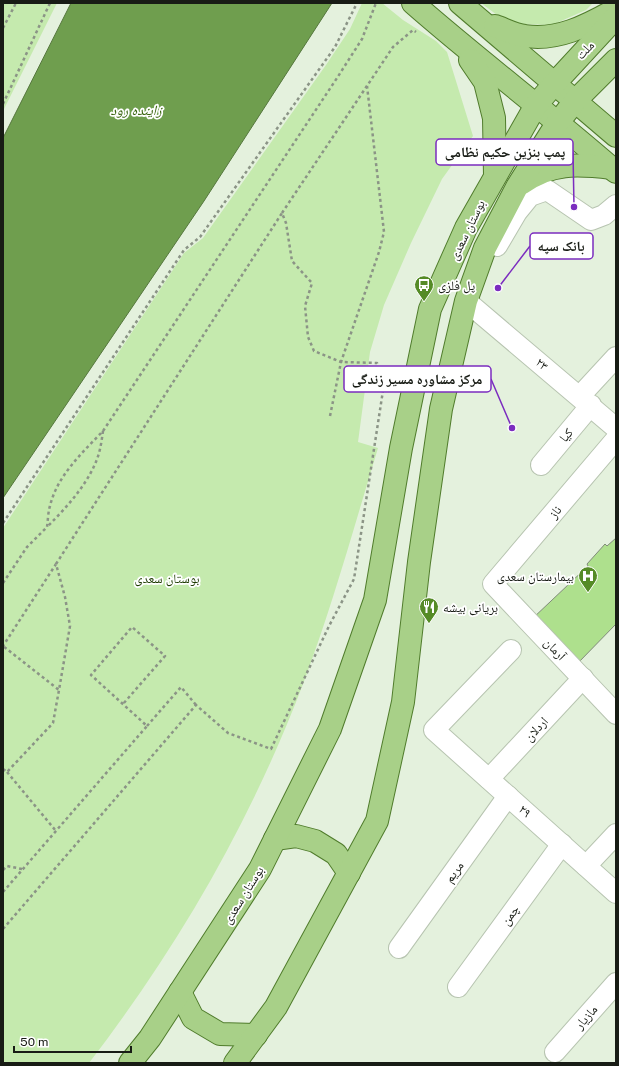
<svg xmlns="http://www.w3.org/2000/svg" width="619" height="1066" viewBox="0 0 619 1066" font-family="'Public Sans','Noto Naskh Arabic',sans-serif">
	<rect width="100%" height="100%" fill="#e4f1dd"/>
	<g fill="#c5eaae">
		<path d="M3 3H57L3 111Z"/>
		<path d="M362 3H382L403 20 436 41 447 52 473 136 442 179 411 243 384 305 370 352 358 442 378 448C354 527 332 607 303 684 251 821 178 947 89 1063H3V528L184 253 203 238 326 65 350 29Z"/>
		<path d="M481 3H593L586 10 552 25 520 24 497 15Z"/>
	</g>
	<path fill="#6f9e4e" stroke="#55773d" d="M71 3H332L204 201 3 498V138Z"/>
	<path fill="#aee08d" stroke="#808b79" d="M616 538V624L577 664 532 619 588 566 587 564 605 544 607 546Z"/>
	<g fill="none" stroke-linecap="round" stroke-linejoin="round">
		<defs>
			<g id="minor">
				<path d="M497 246 517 212 530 196 547 190 591 220 604 215 616 205"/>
				<path d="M466 301 616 428"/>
				<path d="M580 396 616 357"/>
				<path d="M616 439 493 584 616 714"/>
				<path d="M541 465 591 405"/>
				<path d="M511 650 434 730 616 893"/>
				<path d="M489 779 583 678"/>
				<path d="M586 866 616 834"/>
				<path d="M399 948 508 796"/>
				<path d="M458 987 562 844"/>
				<path d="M555 1052 616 983"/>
			</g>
			<g id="major">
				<path d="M413 3C479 61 550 114 616 172"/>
				<path d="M460 3 616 136"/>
				<path d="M495 26C504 29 515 35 525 36 557 41 586 26 613 11"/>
				<path d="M470 60 485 82 494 118 495 176"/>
				<path d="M521 184C551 162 577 164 612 168"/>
				<path d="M275 839 296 836 315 841 336 854 349 873"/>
				<path d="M180 992 193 1018 220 1034 256 1035"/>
				<path d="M130 1063 150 1038 260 869 330 729 375 600 401 448 430 309 466 228 536 105 555 83 616 17"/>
				<path d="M235 1063 276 1007 377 821 403 702 419 562 441 409 466 301 485 248 517 187 556 125 575 101 616 60"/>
			</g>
		</defs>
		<use href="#minor" stroke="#b7c4b0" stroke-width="22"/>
		<use href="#major" stroke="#507c2c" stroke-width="24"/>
		<g stroke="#8b9486" stroke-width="2.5" stroke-dasharray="3 3" stroke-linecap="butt">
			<path d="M3 28 16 3"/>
			<path d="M3 104 50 3"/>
			<path d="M282 213 393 47 413 30 416 32"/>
			<path d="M103 431C102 438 101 446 99 453 91 481 67 507 47 527 48 520 48 512 50 506 57 476 82 453 103 431L337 78 362 39 376 3"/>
			<path d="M3 523 184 250 200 237 335 47 357 3"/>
			<path d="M56 564 282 213 286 223 292 261 312 283 305 306 308 337 314 351 341 362 330 416"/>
			<path d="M3 583 27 547 47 527"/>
			<path d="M3 647V646L56 564 65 597 70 626 59 690 3 646"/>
			<path d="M147 726 181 687 196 705"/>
			<path d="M3 769 7 772 53 723 59 690"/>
			<path d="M7 772 56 831"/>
			<path d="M3 870 7 866 22 869"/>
			<path d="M3 892 147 726 91 675 132 627 165 656 123 704"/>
			<path d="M3 929 196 705 228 733 271 749 329 626 354 579 384 384 377 363 341 362 379 252 384 232 367 86"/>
		</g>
		<use href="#minor" stroke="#fff" stroke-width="20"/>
		<use href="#major" stroke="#a8d088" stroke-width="22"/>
	</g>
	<defs>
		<symbol id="bus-pin" viewBox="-11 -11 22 30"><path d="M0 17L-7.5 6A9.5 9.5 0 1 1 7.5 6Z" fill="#558b26" stroke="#fff"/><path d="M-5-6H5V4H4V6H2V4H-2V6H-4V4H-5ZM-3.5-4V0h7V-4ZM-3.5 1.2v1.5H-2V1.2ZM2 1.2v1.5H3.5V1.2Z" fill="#fff"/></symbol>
		<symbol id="hospital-pin" viewBox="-11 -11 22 30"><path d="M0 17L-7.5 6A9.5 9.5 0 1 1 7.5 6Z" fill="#558b26" stroke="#fff"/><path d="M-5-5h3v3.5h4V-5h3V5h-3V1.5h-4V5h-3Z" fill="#fff"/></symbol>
		<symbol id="restaurant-pin" viewBox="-11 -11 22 30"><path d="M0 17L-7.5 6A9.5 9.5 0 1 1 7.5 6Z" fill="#558b26" stroke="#fff"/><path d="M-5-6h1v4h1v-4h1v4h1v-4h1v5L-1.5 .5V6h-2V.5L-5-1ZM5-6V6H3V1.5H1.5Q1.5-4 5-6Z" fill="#fff"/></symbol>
	</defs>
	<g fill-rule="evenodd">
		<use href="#bus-pin" x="413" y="274" width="22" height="30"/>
		<use href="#hospital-pin" x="577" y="565" width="22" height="30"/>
		<use href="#restaurant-pin" x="418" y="596" width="22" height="30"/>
	</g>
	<g text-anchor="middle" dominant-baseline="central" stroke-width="3.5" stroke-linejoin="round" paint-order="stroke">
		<g font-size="13" fill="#181c15" stroke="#fff">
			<text transform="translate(585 50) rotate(-47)">ملت</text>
			<text transform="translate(467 230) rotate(-64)">بوستان سعدی</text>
			<text transform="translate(542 364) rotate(40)">۲۳</text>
			<text transform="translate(566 435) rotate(-50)">کیا</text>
			<text transform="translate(555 512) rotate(-50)">ناز</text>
			<text transform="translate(555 649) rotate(47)">آرمان</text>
			<text transform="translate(536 729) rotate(-47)">اردلان</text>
			<text transform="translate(525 811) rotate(42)">۲۹</text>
			<text transform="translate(454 872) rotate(-54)">مریم</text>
			<text transform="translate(243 895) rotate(-58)">بوستان سعدی</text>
			<text transform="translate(510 915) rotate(-54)">چمن</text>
			<text transform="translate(586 1017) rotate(-49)">مازیار</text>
		</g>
		<g font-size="13" fill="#181c15" stroke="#fff" text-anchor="start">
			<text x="438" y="285">پل فلزی</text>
			<text x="574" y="576" text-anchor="end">بیمارستان سعدی</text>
			<text x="443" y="607">بریانی بیشه</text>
		</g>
		<g font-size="13" fill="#1d3b00" stroke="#fff">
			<text x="167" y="578">بوستان سعدی</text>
		</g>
		<g font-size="14" font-style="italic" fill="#37630c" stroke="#fff">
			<text x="136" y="110">زاینده رود</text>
		</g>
	</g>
	<path fill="none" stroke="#7b2cbf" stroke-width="1.5" d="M574 207L573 152M498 288L530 246M512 428L491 379"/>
	<g fill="#7b2cbf" stroke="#fff" stroke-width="1.5">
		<circle cx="574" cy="207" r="4"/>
		<circle cx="498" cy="288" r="4"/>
		<circle cx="512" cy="428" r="4"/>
	</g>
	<g fill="#fff" stroke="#7b2cbf" stroke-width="1.5">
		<rect x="436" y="139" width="137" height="26" rx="4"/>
		<rect x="530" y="233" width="63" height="26" rx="4"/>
		<rect x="344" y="366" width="147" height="26" rx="4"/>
	</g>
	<g font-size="14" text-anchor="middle" font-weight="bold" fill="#181c15">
		<text x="505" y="157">پمپ بنزین حکیم نظامی</text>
		<text x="561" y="251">بانک سپه</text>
		<text x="417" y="384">مرکز مشاوره مسیر زندگی</text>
	</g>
	<rect width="619" height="1066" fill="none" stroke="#181c15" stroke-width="8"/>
	<path d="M14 1046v6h117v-6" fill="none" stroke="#181c15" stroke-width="2"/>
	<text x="20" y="1046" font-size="12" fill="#181c15" stroke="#ffffff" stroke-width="3" paint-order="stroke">50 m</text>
</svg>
